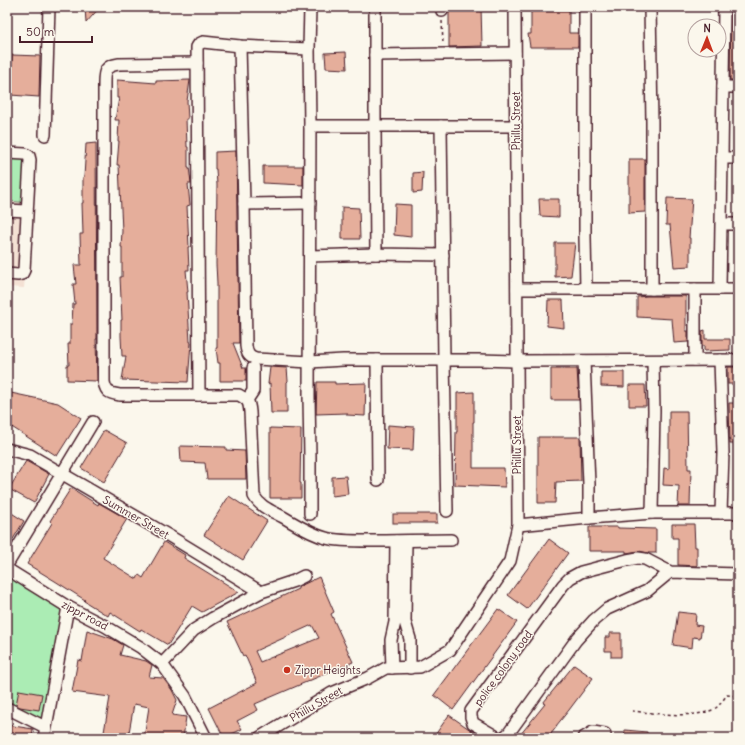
<svg xmlns="http://www.w3.org/2000/svg" width="745" height="745" viewBox="0 0 745 745" font-family="Delius,sans-serif">
	<rect width="100%" height="100%" fill="#fbf7ec"/>
	<filter id="ink" filterUnits="userSpaceOnUse"><feTurbulence type="fractalNoise" baseFrequency=".025" numOctaves="2"/><feDisplacementMap in="SourceGraphic" scale="8" xChannelSelector="R" yChannelSelector="G"/><feConvolveMatrix kernelMatrix="1 2 1 2 8 2 1 2 1" color-interpolation-filters="sRGB"/></filter>
	<g filter="url(#ink)">
		<path fill="#f4e1d4" d="M7 150 37 152 24 288 7 287Z"/>
		<g fill="#abecb4" stroke="#7a8670">
			<path d="M9 159 33 160 31 203 7 201Z"/>
			<path d="M7 575 64 609 41 721 7 703Z"/>
		</g>
		<g fill="#e5ae9b" stroke="#4a1f2b" fill-rule="evenodd">
			<path d="M85 7H100L86 23Z"/>
			<path d="M449 7H481L482 46 449 47Z"/>
			<path d="M531 7H569V33H578V47H530L528 34H531Z"/>
			<path d="M731 7H738V80H730Z"/>
			<path d="M346 52 347 69 326 68 325 53Z"/>
			<path d="M12 55 40 56 39 97 10 95Z"/>
			<path d="M117 80 156 83V81L190 80 187 101 188 119H186L187 147H188V167H189L191 184H188L190 205 187 206 189 247H188L189 270H186L188 292H187L190 342H191L188 382 122 380 126 356H122L121 336V320H122L120 277H122V247H121L122 231 119 165H117L119 141H118L119 120H115L119 98H117Z"/>
			<path d="M96 143 97 339H96L97 381 67 380V365H69L68 344H70V324H72L73 304H75L73 284H76L74 265H81L80 234H83L82 203H83V177H84L86 144Z"/>
			<path d="M236 151 239 343H233L243 368H246V381H220V363H218L216 348H217V283L216 264 217 185 216 169H215V152Z"/>
			<path d="M629 159H645V212L629 213Z"/>
			<path d="M263 166H303V185L263 183Z"/>
			<path d="M423 172 422 192 413 193V173Z"/>
			<path d="M667 198 692 199 689 238H690V266L674 267 670 225H666Z"/>
			<path d="M539 199H559V217L540 216Z"/>
			<path d="M395 204 411 205V237L394 235Z"/>
			<path d="M342 207 359 208 360 239H342Z"/>
			<path d="M555 243H575L571 276 555 277Z"/>
			<path d="M647 296H686V331H688V342L674 343 672 319 637 317V297Z"/>
			<path d="M548 300H563L564 328 547 326Z"/>
			<path d="M705 330V339H730V350L704 351V346H702V331Z"/>
			<path d="M270 367 287 368 288 381 287 382V413H271L270 383 268 384Z"/>
			<rect x="728" y="367" width="10" height="17"/>
			<path d="M551 369H577L579 400H551Z"/>
			<path d="M601 372H624V387L601 386Z"/>
			<path d="M317 382H335V384L366 383 365 416 347 415V413L316 414Z"/>
			<path d="M629 385H645L646 406H629Z"/>
			<path d="M474 392V422H473V468H504L505 487 455 485 456 432H457V393Z"/>
			<path d="M11 393 58 403 81 418 57 456 7 424V406Z"/>
			<path d="M729 403H738V444H730Z"/>
			<path d="M669 411H687L688 469H691L690 506H678L679 486 663 485 664 468 669 469Z"/>
			<path d="M388 425 414 427 413 450 387 449Z"/>
			<path d="M270 428 301 429 300 483H301V498H270Z"/>
			<path d="M104 430 127 443 104 482 81 468Z"/>
			<path d="M538 437H580L581 481 556 482 555 503H538Z"/>
			<path d="M180 446 226 447V450L245 451 246 479H207L205 463 181 462Z"/>
			<path d="M26 461 49 474 34 503 9 489Z"/>
			<path d="M346 476 348 494 332 496V477Z"/>
			<path d="M71 488 98 505 99 503 127 519 103 558 137 579 139 575 143 578 164 542 185 555 184 558 239 592 202 612 192 606 168 645 141 629 140 631 110 612 108 616 84 601 85 600 55 581 27 564 52 523 50 521Z"/>
			<path d="M229 496 267 521 243 560 204 535Z"/>
			<path d="M7 510 24 521 7 549Z"/>
			<rect x="393" y="514" width="44" height="9"/>
			<path d="M672 524H694L695 547H697V566L678 565V538H672Z"/>
			<path d="M589 527H618V528L656 529V553H648L639 551 626 553V551H589Z"/>
			<path d="M549 539 568 553 527 609 508 595Z"/>
			<path d="M319 577 334 612 331 614 353 662 255 704 258 710 237 721 242 729 224 738 209 708 257 683 245 655 243 656 227 622 298 589V587ZM312 625 319 638 260 662 255 651Z"/>
			<path d="M498 609 517 622 453 710 434 695Z"/>
			<path d="M678 612 696 614 695 625 702 626 700 638 693 637 692 648 673 645Z"/>
			<path d="M87 630 113 639 123 645 120 655 146 661 152 665 149 677 163 678 172 690 177 700 172 715 186 717 183 738H144L149 707 134 704 128 738H103L110 697 72 692 78 660 82 661Z"/>
			<path d="M610 633H621V657H611V651H605V637H610Z"/>
			<path d="M574 665 593 678 569 710 556 726H557L548 738H525L520 735 545 704 543 703Z"/>
			<path d="M19 690 42 694 39 710 20 707 16 705Z"/>
			<path d="M449 715 475 733 471 738H433Z"/>
			<path d="M7 725 33 729 32 738H7Z"/>
			<path d="M625 730 647 732V738H624Z"/>
		</g>
		<g fill="none" stroke-linecap="round" stroke-linejoin="round">
			<defs>
				<g id="minor">
					<path d="M310 7 309 49 310 126 309 396 310 458V514"/>
					<path d="M375 7V126L376 254 443 255"/>
					<path d="M585 7V237L586 289"/>
					<path d="M650 7 652 122V289"/>
					<path d="M442 11V7"/>
					<path d="M240 46 244 204 246 346C247 354 249 357 256 359L310 362 343 360H479L517 361 738 360"/>
					<path d="M375 55 515 53"/>
					<path d="M197 63 119 64C105 66 104 70 104 83V382C106 393 110 393 120 395H239C248 400 249 401 250 412L254 496C260 507 272 511 283 517 297 525 310 534 326 538 337 541 357 541 369 541 396 541 424 540 451 540"/>
					<path d="M723 87H738"/>
					<path d="M310 126H516"/>
					<path d="M441 126 444 360 447 511"/>
					<path d="M45 135 49 7"/>
					<path d="M7 153 25 154 29 156 30 160 24 270 22 274 18 275 7 274"/>
					<path d="M722 158 724 7"/>
					<path d="M244 204 310 203"/>
					<path d="M7 210 27 211"/>
					<path d="M722 224H738"/>
					<path d="M310 256 376 254"/>
					<path d="M517 289H738"/>
					<path d="M720 289 722 158H738"/>
					<path d="M377 360 378 480"/>
					<path d="M695 360V289"/>
					<path d="M720 360 723 453 721 513"/>
					<path d="M199 395 197 47 199 44 203 42 240 46 309 49"/>
					<path d="M247 400 253 391V368"/>
					<path d="M7 449 30 455 171 537 261 592"/>
					<path d="M652 513 654 411 653 361"/>
					<path d="M589 518 652 513H738"/>
					<path d="M518 525 589 518V484L584 361"/>
					<path d="M406 541 405 622 410 639V668"/>
					<path d="M7 565 93 422"/>
					<path d="M7 569 68 607 105 626 140 647 162 664 185 696 206 738"/>
					<path d="M670 572 647 591 607 609 594 620 576 640 508 734 502 738 497 737 473 723 471 717V711L563 585 570 578 581 572 627 560 638 558 645 559 670 572 738 574"/>
					<path d="M162 664 194 630 213 618 261 592 294 581 304 576"/>
					<path d="M392 668 391 640 395 622 396 541"/>
					<path d="M7 708 45 727"/>
					<path d="M44 738 68 607"/>
					<path d="M259 738 332 693 368 678 386 668 420 667 450 650 510 561 518 525 515 7"/>
					<path d="M583 738 593 732 605 734"/>
				</g>
			</defs>
			<use href="#minor" stroke="#4a1f2b" stroke-width="14"/>
			<g stroke="#4a1f2b" stroke-width="1.5" stroke-dasharray="3 3" stroke-linecap="butt">
				<path d="M442 21 443 45"/>
				<path d="M632 711C653 713 701 720 717 707 721 704 724 698 727 695L738 696"/>
			</g>
			<use href="#minor" stroke="#fbf7ec" stroke-width="11"/>
		</g>
	</g>
	<circle fill="#c8321e" stroke="#fbf7ec" stroke-width="1.5" cx="287" cy="670" r="4"/>
	<g text-anchor="middle" dominant-baseline="central" stroke-width="3" stroke-linejoin="round" paint-order="stroke">
		<g font-size="11" fill="#4a1f2b" stroke="#fbf7ec">
			<text transform="translate(516 121) rotate(-90)">Phillu Street</text>
			<text transform="translate(517 445) rotate(-90)">Phillu Street</text>
			<text transform="translate(136 517) rotate(30)">Summer Street</text>
			<text transform="translate(85 615) rotate(28)">zippr road</text>
			<text transform="translate(503 668) rotate(-54)">police colony road</text>
			<text transform="translate(316 704) rotate(-30)">Phillu Street</text>
		</g>
		<g font-size="11" fill="#4a1f2b" stroke="#fbf7ec" text-anchor="start">
			<text x="295" y="670">Zippr Heights</text>
		</g>
	</g>
	<rect width="745" height="745" fill="none" stroke="#fbf7ec" stroke-width="24"/>
	<rect x="12" y="12" width="721" height="721" fill="none" stroke="#4a1f2b" stroke-width="1.5" filter="url(#ink)"/>
	<g transform="translate(707 38) rotate(1)"><circle r="19" fill="#fbf7ec" stroke="#b4a19f"/>
	<path d="M0-3L7 15L0 10L-7 15Z" fill="#c8321e"/>
	<text y="-6" font-size="11" font-weight="bold" text-anchor="middle" fill="#4a1f2b">N</text>
	</g>
	<path d="M20 36v6h72v-6" fill="none" stroke="#4a1f2b" stroke-width="2"/>
	<text x="26" y="36" font-size="12" fill="#4a1f2b" stroke="#fbf7ec" stroke-width="3" paint-order="stroke">50 m</text>
</svg>
